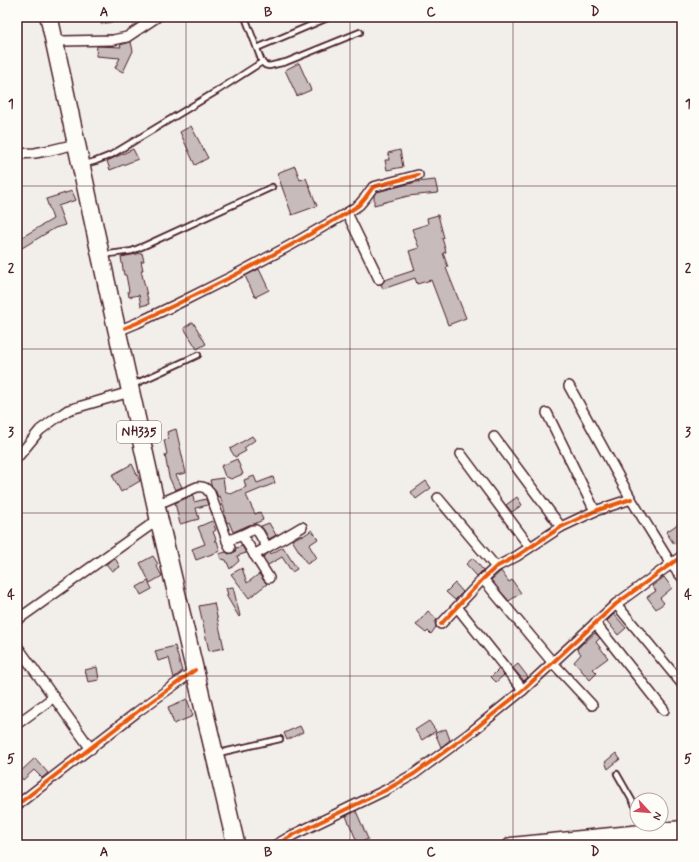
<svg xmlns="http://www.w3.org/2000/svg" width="699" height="862" viewBox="0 0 699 862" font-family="Mynerve,sans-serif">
	<rect width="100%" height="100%" fill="#f2efeb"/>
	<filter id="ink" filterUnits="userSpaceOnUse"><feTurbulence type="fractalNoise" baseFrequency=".025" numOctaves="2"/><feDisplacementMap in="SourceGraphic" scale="8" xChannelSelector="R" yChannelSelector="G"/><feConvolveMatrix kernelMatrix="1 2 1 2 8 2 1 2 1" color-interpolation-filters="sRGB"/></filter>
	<g filter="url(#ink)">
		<g fill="#c8bbbb" stroke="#4a1f2b">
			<path d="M99 17H121V20L101 24Z"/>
			<path d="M131 42 133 51 123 72 115 68 120 58 96 56 97 46 121 47 120 45Z"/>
			<path d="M299 63 311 90 297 96 285 70Z"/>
			<path d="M191 126 208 158 195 165 180 132Z"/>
			<path d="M133 149 138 159 110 170 107 161Z"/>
			<path d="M400 150 403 167 387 170 385 160H389L388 153Z"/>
			<path d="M295 166 300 180 306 178 317 206 292 215 277 173Z"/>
			<path d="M435 180 438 193 408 196 374 205V195L377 192 416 182Z"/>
			<path d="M72 191 76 200 58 206 65 225 55 228 17 251V240L53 219 46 199Z"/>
			<path d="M438 215 444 238H442L446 252 443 253 448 267 446 268 466 318 448 325 431 280 417 284 415 278 383 289 381 284 385 280 415 270 409 251 419 248 412 229 428 224 427 218Z"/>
			<path d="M142 253 144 261H141L143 270H141L149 304 141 306 139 295 129 297 128 291H129L126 275H124L121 257Z"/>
			<path d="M259 269 269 290 255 297 245 276Z"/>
			<path d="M193 322 206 344 197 349 184 328Z"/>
			<path d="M176 429 186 473 176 475 182 487 175 490 169 477 165 455 167 454 164 440 169 439 167 432Z"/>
			<path d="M252 436 255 440 244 448 246 451 235 457 230 449Z"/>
			<path d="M237 459 243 474 231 479 225 476 221 466Z"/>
			<path d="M132 464 140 481 121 492 112 475Z"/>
			<path d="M254 476 257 483 273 477 275 483 246 495 255 514 260 512 263 520 254 524 249 525 233 532 229 522 227 523 223 512H225L220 496 218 497 215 489 211 485 210 480 223 478 225 491 231 494 246 487 244 480Z"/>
			<path d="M426 481 431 488 416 499 411 492Z"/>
			<path d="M193 495 194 502 206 499 208 505 196 508 199 519 180 524 175 503Z"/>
			<path d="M517 497 522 505 512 512 506 505Z"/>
			<path d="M212 521 216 530 213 532 216 539 214 541H217L220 551 196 560 192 549 205 544 198 527Z"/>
			<path d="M269 523 276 535 269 539 264 530 261 526Z"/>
			<path d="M678 524 682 530V539L674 544 666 532Z"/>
			<path d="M312 530 318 539 309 545 317 558 307 564 292 540 302 535 303 536Z"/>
			<path d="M242 546 246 553 237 556 239 561 230 569 226 560 221 559 219 554 226 552 229 554 235 552 236 548Z"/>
			<path d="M283 547 297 569 292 572 282 557 268 565 263 557 270 552 271 554Z"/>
			<path d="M153 556 158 564 156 565 162 576 150 583 140 563Z"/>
			<path d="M115 558 120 567 112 571 106 564Z"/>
			<path d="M473 558 483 570 477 576 466 564Z"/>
			<path d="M242 568 247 583 259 574 264 581 267 584 249 598 231 574Z"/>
			<path d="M501 571 509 582 512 580 521 593 509 601 491 580Z"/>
			<path d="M664 577 672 588 660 598 664 603 656 609 647 597 656 591 652 586Z"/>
			<path d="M148 581 152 589 141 595 137 587Z"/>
			<path d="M455 583 463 592 455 600 446 592Z"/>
			<path d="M233 587 240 616 239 617 226 595H228L226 588Z"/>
			<path d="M214 603 224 648 209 651 199 606Z"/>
			<path d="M428 611 437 619 435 623 436 627 431 634 428 631 426 633 416 625Z"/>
			<path d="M614 614 626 628 618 635 607 621Z"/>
			<path d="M595 633 600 638 596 642 608 658 593 669 597 673 590 680 574 662 581 654 577 649 584 642V643Z"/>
			<path d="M175 646 182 671 174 678 169 658 158 661 155 651Z"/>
			<path d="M518 664 528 677 524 681 513 668Z"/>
			<path d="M97 667 99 680 88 682 85 670Z"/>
			<path d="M499 669 504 675 496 682 491 677Z"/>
			<path d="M187 699 193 716 174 724 168 707Z"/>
			<path d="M429 721 436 731 422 740 415 730Z"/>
			<path d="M300 726 303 732 287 740 284 733Z"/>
			<path d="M446 729 450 740 441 747 435 733Z"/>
			<path d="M616 753 620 759 608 769 605 762Z"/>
			<path d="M35 758 48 773 42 778 34 770 23 780 18 774Z"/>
			<path d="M356 811 368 839 358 844 346 816Z"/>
		</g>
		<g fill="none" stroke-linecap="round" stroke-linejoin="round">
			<defs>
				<g id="lane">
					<path d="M245 17 262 62 265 65 269 66 286 62 360 32"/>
					<path d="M257 48 330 17"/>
					<path d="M89 163 96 161 111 155 217 91 262 62"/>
					<path d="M109 254 132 251 146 245 272 187"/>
					<path d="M137 383 198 355"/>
					<path d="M223 752 280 739"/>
					<path d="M617 774 637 809"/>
				</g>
				<g id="street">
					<path d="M63 41 113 40 127 37 157 17"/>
					<path d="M17 154 35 153 51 150 76 144"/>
					<path d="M347 213 379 279"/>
					<path d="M125 328 137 323 175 305 233 276 291 245 347 213 359 205 365 198 373 187 418 175"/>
					<path d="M569 386 631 499 671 564 682 577"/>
					<path d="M547 413 595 511"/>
					<path d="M494 437 561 527"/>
					<path d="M461 454 530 547"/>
					<path d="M17 458 40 430 55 419 68 410 130 392"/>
					<path d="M438 498 496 567"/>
					<path d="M165 501 197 487C204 486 206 488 210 493L230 548"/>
					<path d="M242 535 269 578"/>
					<path d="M227 541 242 535 252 530H256L259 533 267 547"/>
					<path d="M254 555 302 527"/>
					<path d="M483 579 553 663 592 705"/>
					<path d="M616 604 682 684"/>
					<path d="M457 607 523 690"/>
					<path d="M17 620 159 519"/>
					<path d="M595 623 664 710"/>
					<path d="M441 624 483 579 496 567 517 556 561 527 595 511 631 499"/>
					<path d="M17 646 91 749"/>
					<path d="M17 724 54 697"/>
					<path d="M17 805 137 712 195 670"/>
					<path d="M276 845 293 835 386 790 414 774 470 733 523 690 616 604 682 556"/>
				</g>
				<g id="primary">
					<path d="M511 845 682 828"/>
					<path d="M618 845 682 838"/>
				</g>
				<path id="highway" d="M49 17 110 299 159 519 236 845"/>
			</defs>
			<use href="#lane" stroke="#4a1f2b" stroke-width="8"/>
			<use href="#street" stroke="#4a1f2b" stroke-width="12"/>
			<use href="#primary" stroke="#4a1f2b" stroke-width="17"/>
			<use href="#highway" stroke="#4a1f2b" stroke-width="20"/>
			<use href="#lane" stroke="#fdfcf7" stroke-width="4.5"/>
			<use href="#street" stroke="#fdfcf7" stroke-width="9"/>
			<use href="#primary" stroke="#fdfcf7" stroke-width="14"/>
			<use href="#highway" stroke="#fdfcf7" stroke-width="17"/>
			<defs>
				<g id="cycleway">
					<path d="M125 328 137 323 175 305 233 276 291 245 347 213 359 205 365 198 373 187 418 175"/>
					<path d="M441 624 483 579 496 567 517 556 561 527 595 511 631 499"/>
					<path d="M17 805 137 712 195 670"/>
					<path d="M276 845 293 835 386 790 414 774 470 733 523 690 616 604 682 556"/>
				</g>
			</defs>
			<use href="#cycleway" stroke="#fdfcf7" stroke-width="6"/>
			<use href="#cycleway" stroke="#e8590c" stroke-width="4"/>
		</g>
	</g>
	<path fill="none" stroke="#4a1f2b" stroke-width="1" stroke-opacity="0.55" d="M186 17V845M350 17V845M513 17V845M17 186H682M17 349H682M17 513H682M17 676H682"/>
	<g text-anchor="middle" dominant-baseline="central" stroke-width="3" stroke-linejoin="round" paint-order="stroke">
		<rect fill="#fdfcf7" stroke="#806168" stroke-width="1" x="117" y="421" width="44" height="22" rx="3"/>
		<g font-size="13" font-weight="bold" fill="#4a1f2b">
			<text x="139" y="432">NH335</text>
		</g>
	</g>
	<rect width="699" height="862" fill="none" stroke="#fdfcf7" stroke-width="44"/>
	<g transform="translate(649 812) rotate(116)"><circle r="19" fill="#fdfcf7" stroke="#b5a4a5"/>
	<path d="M0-3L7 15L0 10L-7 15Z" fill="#d1495b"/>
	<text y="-6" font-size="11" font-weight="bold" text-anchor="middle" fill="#4a1f2b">N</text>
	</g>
	<rect x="22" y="22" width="655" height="818" fill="none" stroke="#4a1f2b" stroke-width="1.5"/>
	<g font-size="13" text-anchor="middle" font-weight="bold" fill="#4a1f2b">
		<text x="104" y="16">A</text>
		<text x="268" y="16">B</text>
		<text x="431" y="16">C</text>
		<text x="595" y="16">D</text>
		<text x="11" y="108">1</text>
		<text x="688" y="108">1</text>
		<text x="11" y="272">2</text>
		<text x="688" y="272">2</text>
		<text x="11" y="436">3</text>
		<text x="688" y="436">3</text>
		<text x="11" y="599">4</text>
		<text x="688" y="599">4</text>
		<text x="11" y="763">5</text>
		<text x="688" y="763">5</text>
		<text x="104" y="856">A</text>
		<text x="268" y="856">B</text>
		<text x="431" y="856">C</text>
		<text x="595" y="856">D</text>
	</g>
</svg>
